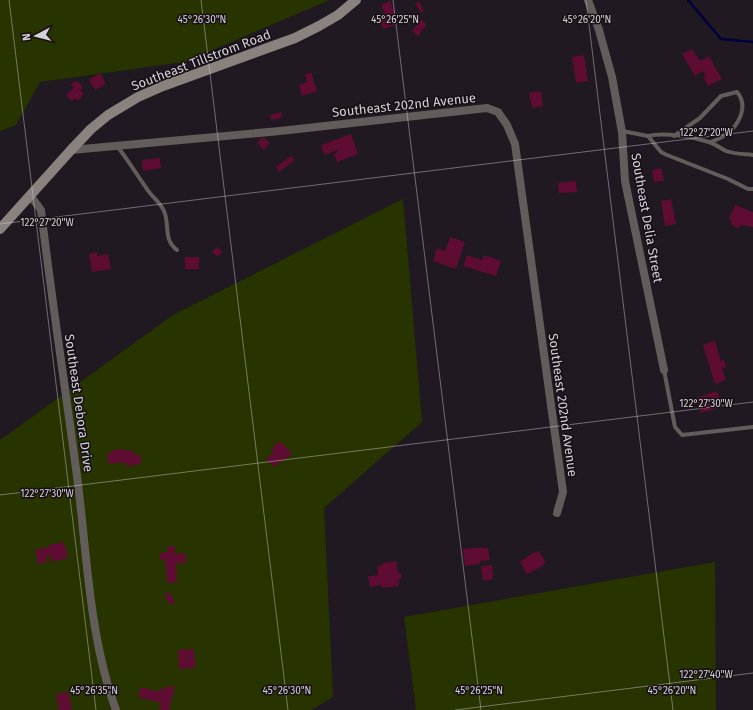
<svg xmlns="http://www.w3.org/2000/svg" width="753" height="710" viewBox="0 0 753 710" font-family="'Fira Sans',sans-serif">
	<rect width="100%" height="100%" fill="#201921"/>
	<g fill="#273400">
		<path d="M0 0H330L184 62 40 82 16 125 0 131Z"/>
		<path d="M403 199 422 422 324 508 333 697 311 710H0V440L173 315Z"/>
		<path d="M715 562 716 710H416L404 617Z"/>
	</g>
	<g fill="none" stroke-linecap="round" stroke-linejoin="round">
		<path stroke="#00003d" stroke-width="2.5" d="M688 0 721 39 753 42"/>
	</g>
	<g fill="#5e0c32">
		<path d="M390 1 399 24 383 29 378 15 385 13 381 5Z"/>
		<path d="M419 1 424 11 421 13 415 3Z"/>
		<path d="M421 20 427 24 418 36 412 31Z"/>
		<path d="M692 49 700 61 709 56 722 79 708 86 703 77 706 76 703 71 695 76 682 54Z"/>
		<path d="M584 55 588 81 576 83 572 57Z"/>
		<path d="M311 72 317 91 302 96 299 85 307 82 305 75Z"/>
		<path d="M100 73 106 84 95 90 89 80Z"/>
		<path d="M78 81 83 88 80 90 84 94 78 101 75 98 72 101 66 95 74 88 71 85 73 82Z"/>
		<path d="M541 91 543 106 532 108 529 93Z"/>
		<path d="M281 112 282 118 271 120 270 115Z"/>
		<path d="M351 134 358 154 337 162 334 154 338 152 337 150 324 155 321 145Z"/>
		<path d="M263 137 270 143 264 150 257 143Z"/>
		<path d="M291 156 295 160 279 172 276 167Z"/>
		<path d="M160 158 161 168 143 171 142 160Z"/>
		<path d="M661 168 664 181 654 182 652 170Z"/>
		<path d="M576 181 577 192 559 193 558 183Z"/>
		<path d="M671 199 676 224 665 226 661 201Z"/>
		<path d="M735 205 753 212V227L740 225 738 229 730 224 732 221 729 219Z"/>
		<path d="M450 237 465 242 456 269 433 261 437 248 445 251Z"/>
		<path d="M217 247 222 252 218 257 212 252Z"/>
		<path d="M97 252V256L108 254 111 269 92 272 89 254Z"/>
		<path d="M467 255 482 260 484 255 501 261 496 276 463 266Z"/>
		<rect x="185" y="257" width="14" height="12"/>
		<path d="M715 341 721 361 724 360 726 367 722 368 726 380 715 384 703 345Z"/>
		<path d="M717 391 722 407 701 413 696 398Z"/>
		<path d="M280 441 292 453 283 462 282 460 274 467 266 459 274 452 271 449Z"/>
		<path d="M125 449 126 451 133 450V455L140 454 141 464 126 466 125 462 108 464 107 453H112V450Z"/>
		<path d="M64 542 68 558 51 562 50 555 46 556 47 562 38 564 35 550 49 547V545Z"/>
		<path d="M168 546H175V554L185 553 186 563H176L177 582 167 583 165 560H160V553L168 552Z"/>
		<path d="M482 547V548H488L490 560 480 561V564L465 566 463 549Z"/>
		<path d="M539 551 546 563 542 565 543 566 527 574 520 562 534 552 535 553Z"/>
		<path d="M396 561 398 573H401V579L397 580 400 583 396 587 393 585V587L382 588V585L370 587 368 576 378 575 377 566 383 565V563Z"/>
		<path d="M492 565 493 579 483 581 481 566Z"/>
		<path d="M169 592 175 602 171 605 164 595Z"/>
		<path d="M194 649 195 668 179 669 178 650Z"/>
		<path d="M167 686 175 687 169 710H159L161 703 138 697 141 687 159 692 160 688 166 689Z"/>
		<path d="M68 692 72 710H58L59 708 56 694Z"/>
	</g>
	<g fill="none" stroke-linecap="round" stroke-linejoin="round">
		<g stroke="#625d5b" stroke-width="4">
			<path d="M622 131 648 136 661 152 667 155 728 179 748 189H753"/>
			<path d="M648 136C665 132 693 137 709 142 715 144 720 148 726 151 734 154 744 154 753 155"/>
			<path d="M674 136 700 118 721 96 737 92C749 106 739 126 725 135 721 138 716 140 711 142"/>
			<path d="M117 146C128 160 137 175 147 189 152 197 160 202 164 211 170 225 163 240 177 250"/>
			<path d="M664 370 675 427 682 435 753 427"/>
		</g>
		<g stroke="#625d5b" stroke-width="8">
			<path d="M588 0 599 30 612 77 622 132 625 181 664 370"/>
			<path d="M71 150 280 131 487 108 498 112 507 125 515 144 563 492 557 513"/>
			<path d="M30 195 41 210C52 302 66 392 78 484 87 557 90 640 116 710"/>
		</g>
		<path stroke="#8a827e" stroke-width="10" d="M0 229 71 150 91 129 108 115 138 97 163 86 295 38 319 26 338 15 356 0"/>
	</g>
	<path fill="none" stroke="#d6d1d6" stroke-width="1" stroke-opacity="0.45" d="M9 0 96 710M201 0 288 710M393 0 481 710M586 0 673 710M0 224 753 131M0 495 753 402M455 710 753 673"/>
	<g text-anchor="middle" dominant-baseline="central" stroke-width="3" stroke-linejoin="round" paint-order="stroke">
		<g font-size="13" fill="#d6d1d6" stroke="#171017">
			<text transform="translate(201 60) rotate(-21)">Southeast Tillstrom Road</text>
			<text transform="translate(404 105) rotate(-6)">Southeast 202nd Avenue</text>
			<text transform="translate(647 218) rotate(80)">Southeast Delia Street</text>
			<text transform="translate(79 403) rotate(82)">Southeast Debora Drive</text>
			<text transform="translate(563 405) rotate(82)">Southeast 202nd Avenue</text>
		</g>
	</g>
	<g font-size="10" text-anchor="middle" fill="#d6d1d6" stroke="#171017" stroke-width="3" stroke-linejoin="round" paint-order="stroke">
		<text x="202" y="23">45°26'30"N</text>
		<text x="395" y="23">45°26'25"N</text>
		<text x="587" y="23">45°26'20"N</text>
		<text x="706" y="136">122°27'20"W</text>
		<text x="47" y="226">122°27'20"W</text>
		<text x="706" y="407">122°27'30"W</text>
		<text x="47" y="497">122°27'30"W</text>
		<text x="706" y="678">122°27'40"W</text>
		<text x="94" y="694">45°26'35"N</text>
		<text x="287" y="694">45°26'30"N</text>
		<text x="479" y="694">45°26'25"N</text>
		<text x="672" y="694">45°26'20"N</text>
	</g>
	<g transform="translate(36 36) rotate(263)" stroke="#171017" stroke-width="3" paint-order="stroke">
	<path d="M0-3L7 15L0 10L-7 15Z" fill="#d6d1d6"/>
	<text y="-6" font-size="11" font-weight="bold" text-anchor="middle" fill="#d6d1d6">N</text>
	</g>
</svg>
